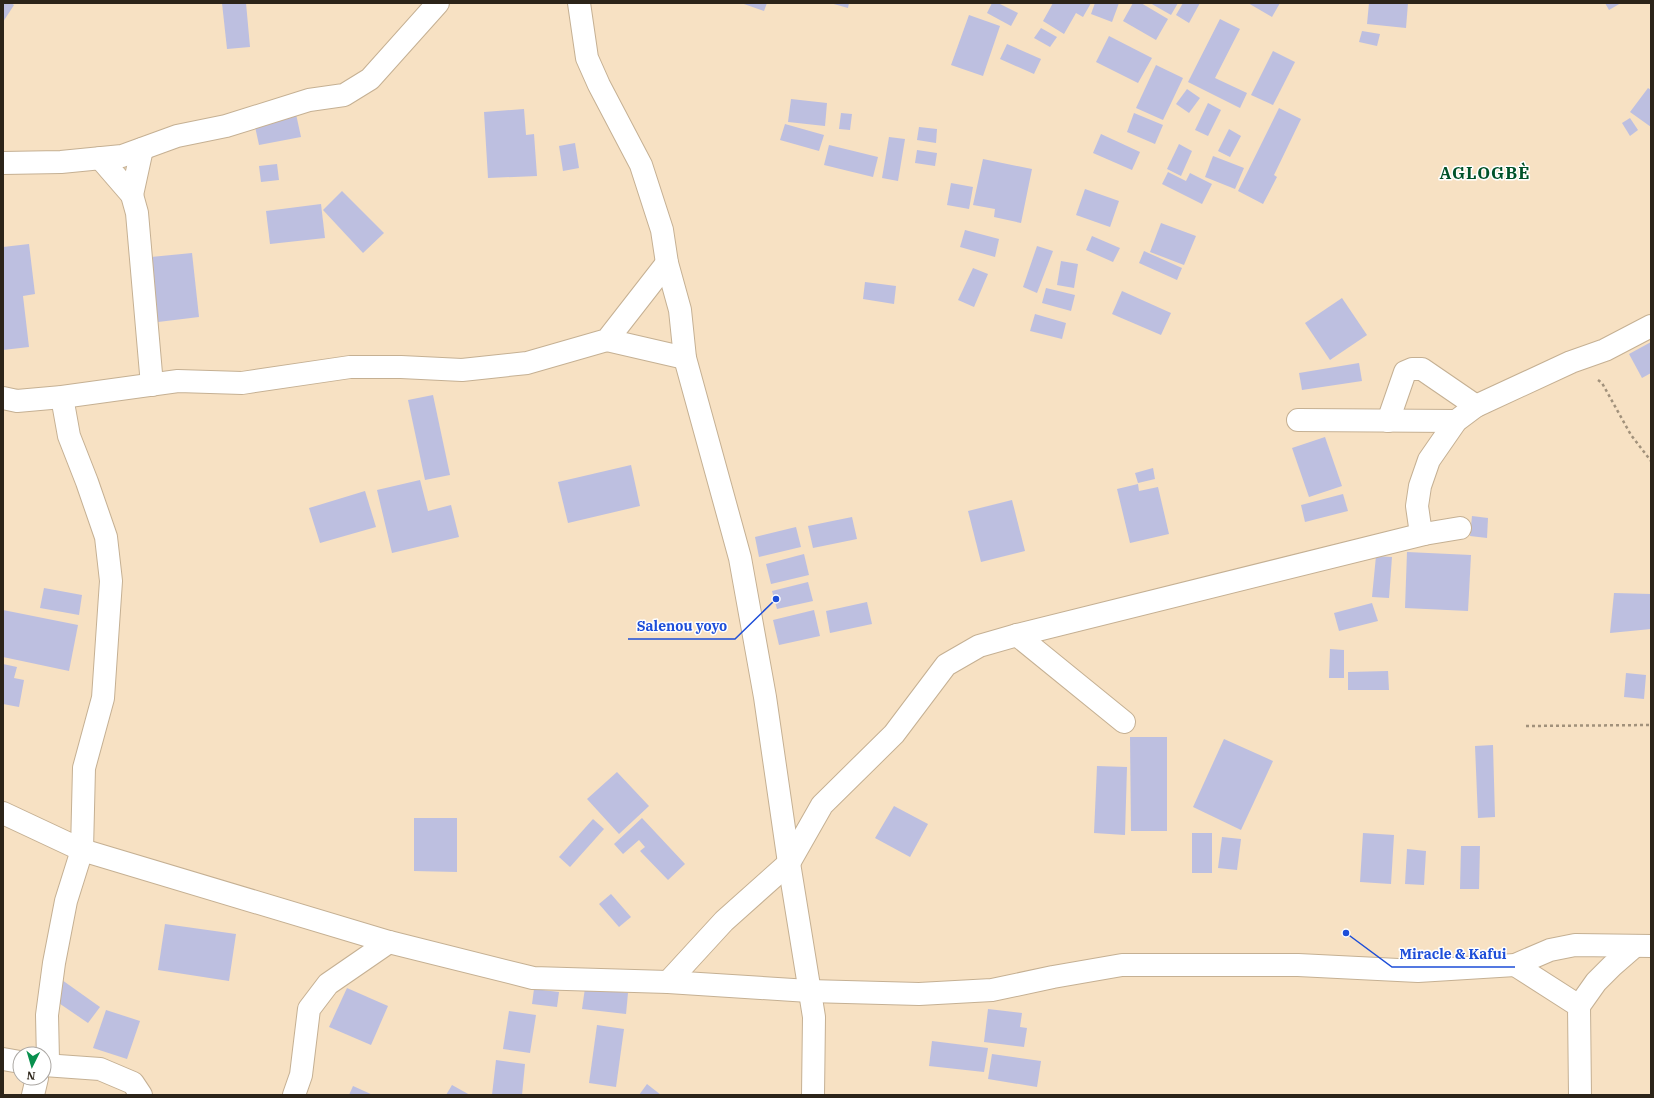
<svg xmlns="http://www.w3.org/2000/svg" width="1654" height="1098" viewBox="0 0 1654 1098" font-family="'IBM Plex Serif',serif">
	<rect width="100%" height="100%" fill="#f7e1c3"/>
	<g fill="#bdbfe0">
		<path d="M3 3H11L14 5 3 22Z"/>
		<path d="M222 3H246L250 47 227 49Z"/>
		<path d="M741 3H767L764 11Z"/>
		<path d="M830 3H849L848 8Z"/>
		<path d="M992 3H998L1018 13 1011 26 987 13Z"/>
		<path d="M1053 3H1091L1083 17 1076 13 1064 34 1043 21Z"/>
		<path d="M1095 3H1119L1112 22 1091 14Z"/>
		<path d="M1133 3H1141L1168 19 1156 40 1123 21Z"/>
		<path d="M1150 3H1178L1171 15Z"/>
		<path d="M1183 3H1200L1189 23 1176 15Z"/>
		<path d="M1248 3H1280L1272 17Z"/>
		<path d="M1369 3H1408L1406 28 1367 24Z"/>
		<path d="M1605 3H1621L1609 10Z"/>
		<path d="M969 15 1000 26 983 76 951 65Z"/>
		<path d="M1220 19 1240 29 1215 78 1247 93 1240 108 1188 82Z"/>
		<path d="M1041 28 1057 37 1050 47 1034 38Z"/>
		<path d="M1362 31 1380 34 1377 46 1359 42Z"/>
		<path d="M1109 36 1152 58 1138 83 1096 62Z"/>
		<path d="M1007 44 1041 59 1034 74 1000 59Z"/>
		<path d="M1273 51 1295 62 1273 105 1251 95Z"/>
		<path d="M1156 65 1183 78 1163 120 1136 108Z"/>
		<path d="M1648 88 1651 90V127L1630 112Z"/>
		<path d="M1187 89 1200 98 1189 113 1176 104Z"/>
		<path d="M791 99 827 103 825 126 788 122Z"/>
		<path d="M1208 103 1221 110 1208 136 1195 130Z"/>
		<path d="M1279 108 1301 119 1274 175 1277 177 1263 204 1238 191Z"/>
		<path d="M524 109 526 135 534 134 537 176 488 178 484 112Z"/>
		<path d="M841 113 852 114 850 130 839 129Z"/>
		<path d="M1134 113 1163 125 1155 144 1127 132Z"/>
		<path d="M296 114 301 137 259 145 254 122Z"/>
		<path d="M1630 118 1638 130 1630 136 1622 123Z"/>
		<path d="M785 124 824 135 819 151 780 140Z"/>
		<path d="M919 127 937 129 936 143 917 140Z"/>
		<path d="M1229 129 1241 136 1230 157 1218 151Z"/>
		<path d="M1101 134 1140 152 1132 170 1093 153Z"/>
		<path d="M889 137 905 139 898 181 882 178Z"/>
		<path d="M575 143 579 168 563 171 559 146Z"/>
		<path d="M1179 144 1192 151 1181 176 1167 169Z"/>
		<path d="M829 145 878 157 873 177 824 165Z"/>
		<path d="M917 150 937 153 935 166 915 163Z"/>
		<path d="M1213 156 1244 168 1235 189 1205 177Z"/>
		<path d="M983 159 1032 169 1021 223 994 217 995 209 973 205Z"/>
		<path d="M277 164 279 180 261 182 259 166Z"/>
		<path d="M1168 172 1186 181 1190 173 1212 184 1202 204 1162 184Z"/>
		<path d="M951 183 973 187 969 209 947 205Z"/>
		<path d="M1085 189 1119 201 1110 227 1076 215Z"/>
		<path d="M342 191 384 233 363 253 323 210Z"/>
		<path d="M321 204 325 238 270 244 266 211Z"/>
		<path d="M1161 223 1196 236 1184 265 1150 252Z"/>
		<path d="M965 230 999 239 995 257 960 247Z"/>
		<path d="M1092 236 1120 248 1113 262 1086 250Z"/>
		<path d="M29 244 35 294 23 296 29 347 3 350V247Z"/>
		<path d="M1037 246 1053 251 1037 293 1023 287Z"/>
		<path d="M1144 251 1182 268 1177 280 1139 263Z"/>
		<path d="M192 253 199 317 158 322 151 257Z"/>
		<path d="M1061 261 1078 264 1074 288 1057 285Z"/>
		<path d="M973 268 988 274 974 307 958 300Z"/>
		<path d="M865 282 896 286 894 304 863 299Z"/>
		<path d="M1046 288 1075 295 1071 311 1042 303Z"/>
		<path d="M1122 291 1171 313 1161 335 1112 314Z"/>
		<path d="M1342 298 1367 335 1330 360 1305 323Z"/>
		<path d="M1035 314 1066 323 1062 339 1030 331Z"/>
		<path d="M1651 342V373L1642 378 1629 354Z"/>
		<path d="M1359 363 1362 381 1302 390 1299 373Z"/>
		<path d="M433 395 450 475 425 480 408 400Z"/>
		<path d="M1325 437 1342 486 1309 497 1292 448Z"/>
		<path d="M631 465 640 506 568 523 558 482Z"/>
		<path d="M1153 468 1155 479 1138 483 1135 473Z"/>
		<path d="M420 480 428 511 451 505 459 537 392 553 377 490Z"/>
		<path d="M1138 484 1139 491 1158 487 1169 534 1130 543 1117 489Z"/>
		<path d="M365 491 376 527 320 543 309 508Z"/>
		<path d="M1343 494 1348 511 1305 522 1301 505Z"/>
		<path d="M1012 500 1025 551 981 562 968 511Z"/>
		<path d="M1472 516 1488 518 1487 538 1470 536Z"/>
		<path d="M852 517 857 539 813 548 808 526Z"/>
		<path d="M796 527 801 547 759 557 755 537Z"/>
		<path d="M1407 552 1471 555 1468 611 1405 608Z"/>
		<path d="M804 554 809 575 771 584 766 564Z"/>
		<path d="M1376 556 1392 557 1389 598 1372 597Z"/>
		<path d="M808 582 813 601 777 609 772 591Z"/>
		<path d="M44 588 82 595 79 615 40 608Z"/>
		<path d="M1614 593 1651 594V629L1610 633Z"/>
		<path d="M867 602 872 624 830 633 826 611Z"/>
		<path d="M1372 603 1378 621 1339 631 1334 613Z"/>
		<path d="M3 610 78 625 69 671 3 657Z"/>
		<path d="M814 610 820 636 779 645 773 620Z"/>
		<path d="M1330 649 1344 650V678H1329Z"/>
		<path d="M3 664 17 667 14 678 24 680 19 707 3 704Z"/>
		<path d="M1388 671 1389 690H1348V672Z"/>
		<path d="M1626 673 1646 675 1644 699 1624 697Z"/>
		<path d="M1130 737H1167V831H1131Z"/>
		<path d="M1224 739 1273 761 1241 830 1193 807Z"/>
		<path d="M1493 745 1495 817 1478 818 1475 746Z"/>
		<path d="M1097 766 1127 767 1125 835 1094 833Z"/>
		<path d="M617 772 649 806 619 834 587 799Z"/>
		<path d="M894 806 928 824 910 857 875 838Z"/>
		<path d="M414 818H457V872L414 871Z"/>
		<path d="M642 818 685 864 668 880 640 851 645 847 639 840 623 854 614 844Z"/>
		<path d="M593 819 604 829 570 867 559 857Z"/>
		<rect x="1192" y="833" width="20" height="40"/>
		<path d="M1363 833 1394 835 1391 884 1360 882Z"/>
		<path d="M1222 837 1241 839 1237 870 1218 868Z"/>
		<path d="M1461 846H1480L1479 889H1460Z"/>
		<path d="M1407 849 1426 851 1424 885 1405 884Z"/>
		<path d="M611 894 631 917 619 927 599 904Z"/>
		<path d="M165 924 236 934 229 981 158 970Z"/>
		<path d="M62 980 100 1007 88 1023 50 997Z"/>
		<path d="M347 988 388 1006 371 1045 329 1027Z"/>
		<path d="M585 988 628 993 626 1014 582 1009Z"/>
		<path d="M534 989 559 992 557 1007 532 1004Z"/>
		<path d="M988 1009 1022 1013 1020 1027 1027 1028 1024 1047 984 1042Z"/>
		<path d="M106 1010 140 1021 127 1059 93 1048Z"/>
		<path d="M509 1011 536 1015 530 1053 503 1049Z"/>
		<path d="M597 1025 624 1029 616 1087 589 1083Z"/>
		<path d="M932 1041 988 1048 984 1072 929 1066Z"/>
		<path d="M992 1054 1041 1061 1037 1087 988 1079Z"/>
		<path d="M496 1060 525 1064 522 1095H492Z"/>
		<path d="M647 1084 661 1095H639Z"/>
		<path d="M452 1085 470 1095H446Z"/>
		<path d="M353 1086 373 1095H349Z"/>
	</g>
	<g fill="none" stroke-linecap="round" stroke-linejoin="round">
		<defs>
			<g id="street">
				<path d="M579 3 587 58 599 85 641 165 662 230 667 263 680 310 685 358 740 558 765 697 789 863 814 1017 813 1095"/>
				<path d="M100 158 132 195 137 213 152 385"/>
				<path d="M3 163 61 162 122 156 177 136 226 126 309 100 344 95 370 79 438 3"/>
				<path d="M132 195 142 149"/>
				<path d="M607 340 685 358"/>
				<path d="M3 398 17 401 62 397 178 381 242 383 350 367H401L462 370 527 363 607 340 667 263"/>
				<path d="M1298 420 1456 421"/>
				<path d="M1388 421 1405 372 1412 369H1422L1476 406"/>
				<path d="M1460 528 1424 534 1420 527 1417 506 1420 486 1429 460 1456 421 1476 406 1571 362 1605 350 1651 326"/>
				<path d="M1017 635 1124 722"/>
				<path d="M3 813 82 850 389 942 533 978 668 982 809 991 919 994 992 990 1053 977 1122 965H1298L1418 971 1515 965 1550 950 1575 945 1651 946"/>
				<path d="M1515 965 1579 1006 1580 1095"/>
				<path d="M668 982 724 921 789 863 822 805 894 734 946 665 979 646 1017 635 1424 534"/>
				<path d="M1579 1006 1596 982 1612 966 1635 946"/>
				<path d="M3 1059 20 1062"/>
				<path d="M44 1063 48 1060 47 1015 54 963 66 901 82 850 84 768 103 698 111 581 106 537 87 482 69 436 62 397"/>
				<path d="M44 1065 100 1069 133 1083 141 1095"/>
				<path d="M33 1095 37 1078"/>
				<path d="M294 1095 301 1075 309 1009 328 984 389 942"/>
			</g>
		</defs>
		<use href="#street" stroke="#c5b093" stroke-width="24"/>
		<g stroke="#a1917b" stroke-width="2.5" stroke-dasharray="3 3" stroke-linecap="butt">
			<path d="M1598 380 1602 383 1631 435 1651 461"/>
			<path d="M1526 726 1651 725"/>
		</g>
		<use href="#street" stroke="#fff" stroke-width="22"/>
	</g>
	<g text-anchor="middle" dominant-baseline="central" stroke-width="3" stroke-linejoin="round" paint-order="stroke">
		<g font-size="17" font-weight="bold" letter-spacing="1" fill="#005229" stroke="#fff">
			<text x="1485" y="173">AGLOGBÈ</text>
		</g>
	</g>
	<path fill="none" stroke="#1d4ed8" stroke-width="1.5" d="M776 599L735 639H628M1346 933L1392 967H1515"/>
	<g fill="#1d4ed8" stroke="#fff" stroke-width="1.5">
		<circle cx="776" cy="599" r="4"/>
		<circle cx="1346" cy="933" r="4"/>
	</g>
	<g font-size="14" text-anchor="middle" font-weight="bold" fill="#1d4ed8" stroke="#fff" stroke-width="3" stroke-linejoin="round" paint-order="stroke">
		<text x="682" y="631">Salenou yoyo</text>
		<text x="1453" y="959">Miracle &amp; Kafui</text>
	</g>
	<rect width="1654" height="1098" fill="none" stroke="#2c2419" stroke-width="8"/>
	<g transform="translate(32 1066) rotate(185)"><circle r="19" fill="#ffffff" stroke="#aba7a3"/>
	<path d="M0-3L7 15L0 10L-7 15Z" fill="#08904e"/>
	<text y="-6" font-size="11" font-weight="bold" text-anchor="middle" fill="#2c2419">N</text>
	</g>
</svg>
